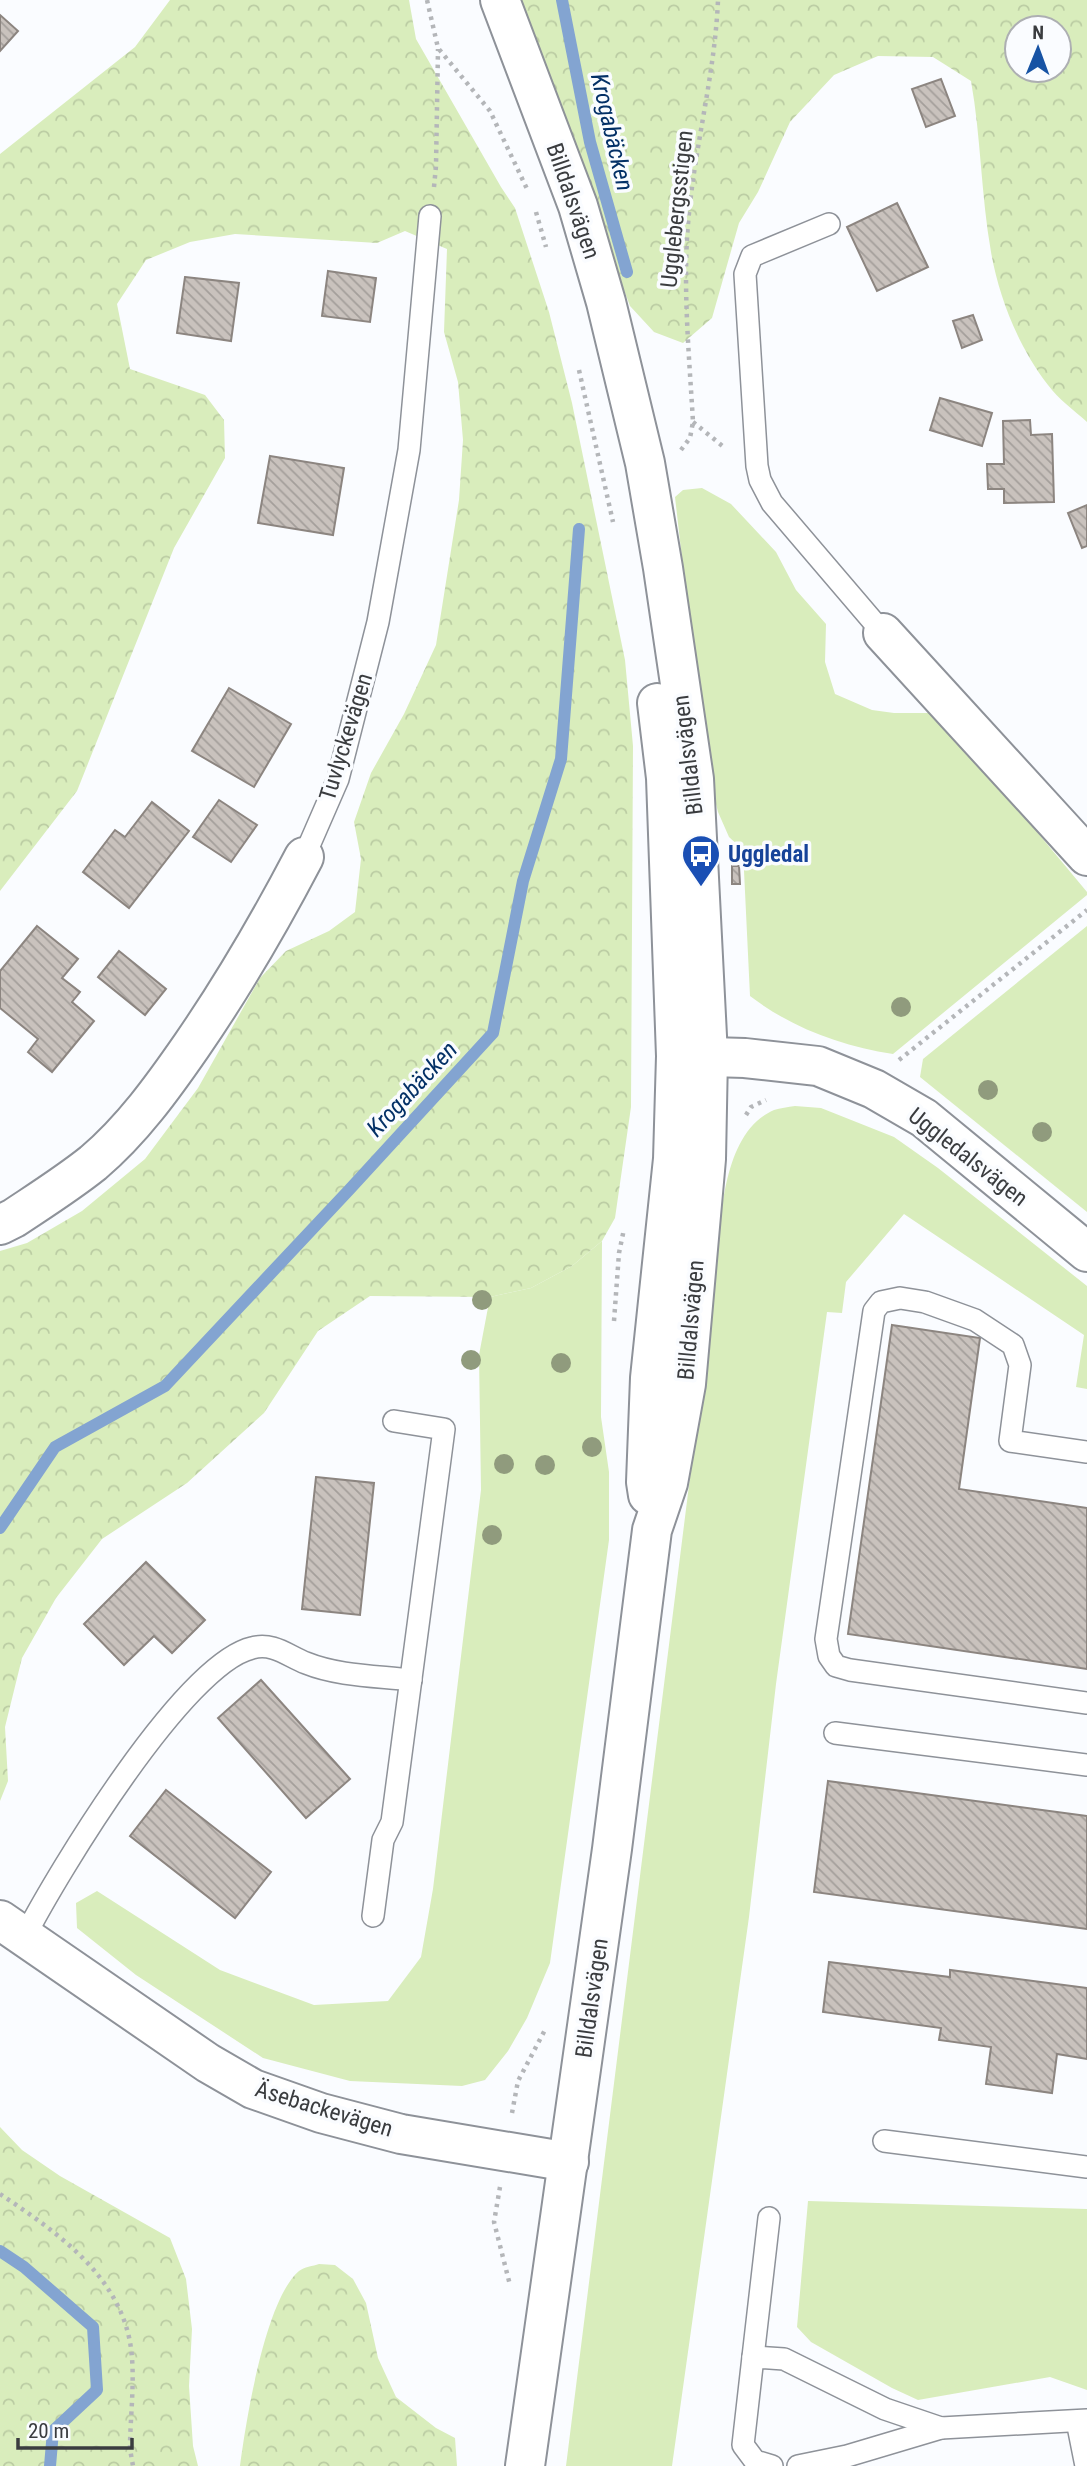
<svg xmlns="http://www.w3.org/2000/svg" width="1087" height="2466" viewBox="0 0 1087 2466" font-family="'Roboto Condensed',sans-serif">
	<defs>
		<pattern id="forest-crowns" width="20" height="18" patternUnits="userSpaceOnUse" patternTransform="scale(1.75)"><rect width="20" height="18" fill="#d9edbc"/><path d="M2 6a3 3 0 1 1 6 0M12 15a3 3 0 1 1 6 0" fill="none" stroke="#bbcca3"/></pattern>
		<pattern id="building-back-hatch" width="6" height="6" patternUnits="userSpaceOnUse" patternTransform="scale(1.75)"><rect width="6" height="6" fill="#c9c2bd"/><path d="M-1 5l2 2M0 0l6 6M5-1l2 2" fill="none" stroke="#a49f9b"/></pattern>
	</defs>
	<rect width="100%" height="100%" fill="#fafcff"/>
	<g fill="#d9edbc">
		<path d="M702 488 731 504 776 552 796 590 826 624 825 662 835 694 872 710 894 713H938L1087 892V895L893 1054C841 1046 792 1028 750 996L743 850 729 837 718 812 705 760 675 497 683 490Z"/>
		<path d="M1087 926V1212L920 1077 923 1059Z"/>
		<path d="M795 1106 821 1108 894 1137 938 1168 1087 1286V1389L1076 1387 1084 1335 904 1214 846 1282 842 1313 827 1312 776 1684 749 1917 672 2466H566L717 1262C721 1216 723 1132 774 1110 780 1108 788 1107 795 1106Z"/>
		<path d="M602 1241 601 1417 609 1472V1540L550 1963 527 2018 508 2051 485 2080 462 2086 350 2081 263 2058 136 1975 77 1928 76 1903 97 1891 220 1970 314 2005 388 2001 421 1957 433 1889 481 1490 479 1355 490 1297 531 1288 572 1266Z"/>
		<path d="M808 2201 1087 2209V2390L1050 2377 918 2400 892 2388 811 2342 797 2327Z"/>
	</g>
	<g fill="url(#forest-crowns)" fill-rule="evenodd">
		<path d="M170 0H409L416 39 501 187 515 208 549 312 572 403 625 660 633 746 631 1107 615 1218 602 1241 572 1266 531 1288 490 1297 370 1296 318 1331 264 1413 187 1483 102 1539 56 1598 22 1658 5 1727 8 1781 0 1801V1251L27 1243 82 1211 145 1159 198 1088 260 978 286 951 329 931 355 912 361 859 354 822 371 773 404 714 436 645 459 500 463 440 458 382 444 332 447 249 405 231 377 243 235 234 190 242 146 260 117 304 130 369 205 395 224 420 225 458 174 548 77 791 0 891V154L135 47Z"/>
		<path d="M521 0H1087V422C1074 410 1058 399 1048 385 1019 348 999 298 991 252 981 195 981 137 971 81L933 57 878 56 834 75 790 122 758 192 739 223 712 318 683 343 654 332 630 306 615 266 590 184ZM1017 28H1059V70H1017Z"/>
		<path d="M0 2127 22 2150 60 2176 170 2238 186 2279 192 2329 189 2386 193 2446 198 2466H0Z"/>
		<path d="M319 2264 335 2265 353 2279 366 2303 378 2358 396 2397 436 2428 455 2438 457 2466H240C246 2421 265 2300 299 2271 304 2267 313 2266 319 2264Z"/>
	</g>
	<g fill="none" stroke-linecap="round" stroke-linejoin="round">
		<g stroke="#83a4d1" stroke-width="12">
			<path d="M562 0 590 142 627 272"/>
			<path d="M0 1528 55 1447 165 1386 349 1190 493 1033 523 881 561 759 579 529"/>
			<path d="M0 2251 24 2267 93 2327 97 2390 53 2431 50 2466"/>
		</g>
	</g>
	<g fill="url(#building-back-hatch)" stroke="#8c8580" stroke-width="2">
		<path d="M0 15 18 31 0 51Z"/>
		<path d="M941 79 955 116 926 127 912 89Z"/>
		<path d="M897 203 928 267 877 291 847 227Z"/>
		<path d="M328 271 376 278 370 322 322 316Z"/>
		<path d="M185 277 239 283 231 341 177 333Z"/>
		<path d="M973 315 982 340 962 348 953 321Z"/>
		<path d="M940 398 992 413 982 446 930 430Z"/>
		<path d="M1030 420 1031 435 1052 434 1054 502 1004 503V489H988L987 464H1004L1003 421Z"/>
		<path d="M270 456 344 468 333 535 258 523Z"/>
		<path d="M1087 505V546L1082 548 1068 513Z"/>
		<path d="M229 688 291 724 254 787 192 751Z"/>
		<path d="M219 800 257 825 231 862 193 837Z"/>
		<path d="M152 802 189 831 129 908 83 872 115 830 125 837Z"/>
		<path d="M732 866H739L740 884H732Z"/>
		<path d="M37 926 78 959 62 978 80 992 72 1002 94 1021 52 1072 28 1052 38 1039 0 1008V971Z"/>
		<path d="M119 951 166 989 145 1015 98 977Z"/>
		<path d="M892 1325 980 1338 959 1489 1087 1508V1669L848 1634Z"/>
		<path d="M316 1477 374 1483 360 1615 302 1609Z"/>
		<path d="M146 1562 205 1620 172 1653 154 1636 124 1665 84 1624Z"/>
		<path d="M261 1680 350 1779 306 1818 218 1718Z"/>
		<path d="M828 1781 1087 1816V1929L814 1892Z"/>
		<path d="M166 1790 271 1872 235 1918 130 1836Z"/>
		<path d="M829 1962 950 1977V1970L1087 1988V2059L1057 2054 1052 2093 986 2084 991 2047 939 2040 941 2028 823 2012Z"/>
	</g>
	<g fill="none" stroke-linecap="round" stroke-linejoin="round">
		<defs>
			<g id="lane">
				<path d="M829 224 752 256 745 274 757 466 760 480 772 503 883 633"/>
				<path d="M304 857 338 779 378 622 409 450 430 216"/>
				<path d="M1087 1452 1010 1441 1020 1365 1013 1345 975 1320 925 1302 900 1298 881 1302 874 1311 826 1639 829 1656 836 1666 850 1670 1087 1703"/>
				<path d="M835 1733 1087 1765"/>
				<path d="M373 1916 383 1840 392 1822 444 1429 394 1421"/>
				<path d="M25 1936C58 1872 184 1664 252 1648 273 1642 288 1656 306 1663 338 1676 377 1676 411 1680"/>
				<path d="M884 2141 1087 2167"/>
				<path d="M753 2357 769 2218"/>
				<path d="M1077 2421 1086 2466"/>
				<path d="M772 2466 755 2461 743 2445 753 2357 784 2359 885 2409 941 2428"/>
				<path d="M798 2466 847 2456 941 2428 1087 2420"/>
			</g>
			<g id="street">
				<path d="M883 633 1087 856"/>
				<path d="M676 1056 745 1058 818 1066 874 1089 924 1118 1087 1252"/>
				<path d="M0 1225 14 1218C41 1200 68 1183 93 1163 132 1130 163 1087 192 1045 234 984 270 922 304 857"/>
				<path d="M0 1920 208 2063 253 2089 321 2113 401 2134 569 2162"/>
			</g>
			<g id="secondary">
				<path d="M500 0 578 206 606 302 645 463 663 568 694 779 708 1056 706 1159 686 1384 668 1483 652 1530 612 1849 525 2466"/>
				<path d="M648 1495 646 1482 650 1378 673 1159 676 1056 666 778 657 703"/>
			</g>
		</defs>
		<use href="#lane" stroke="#8e9299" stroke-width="24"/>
		<use href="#street" stroke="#8e9299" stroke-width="42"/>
		<use href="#secondary" stroke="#8e9299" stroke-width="42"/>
		<g stroke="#b4b6b9" stroke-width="4.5" stroke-dasharray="3.5 5" stroke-linecap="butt">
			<path d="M427 0 438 48 490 111 528 191"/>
			<path d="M434 187 436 166 438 49"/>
			<path d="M536 212 546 247"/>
			<path d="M579 370 613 522"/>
			<path d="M693 422 725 448"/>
			<path d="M681 450 690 438 693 422C689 352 682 282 689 213 696 141 715 72 718 0"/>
			<path d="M899 1060 1087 910"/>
			<path d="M746 1115 751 1107 766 1100"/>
			<path d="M614 1321 619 1253 624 1229"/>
			<path d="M512 2113 518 2081 546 2028"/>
			<path d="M500 2187 494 2222 510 2285"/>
			<path d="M0 2194C55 2231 117 2273 130 2342 136 2376 130 2415 130 2449L133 2466"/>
		</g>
		<use href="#lane" stroke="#fff" stroke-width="21"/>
		<use href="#street" stroke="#fff" stroke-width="38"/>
		<use href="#secondary" stroke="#fff" stroke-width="38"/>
	</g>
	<g fill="#909b7d">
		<circle cx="901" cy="1007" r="10"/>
		<circle cx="988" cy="1090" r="10"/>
		<circle cx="1042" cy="1132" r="10"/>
		<circle cx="482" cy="1300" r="10"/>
		<circle cx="471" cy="1360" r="10"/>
		<circle cx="561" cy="1363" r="10"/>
		<circle cx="592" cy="1447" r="10"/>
		<circle cx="504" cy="1464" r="10"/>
		<circle cx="545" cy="1465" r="10"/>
		<circle cx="492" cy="1535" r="10"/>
	</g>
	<defs>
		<symbol id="bus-pin" viewBox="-11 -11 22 30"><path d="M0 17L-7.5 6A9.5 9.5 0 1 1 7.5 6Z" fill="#1a4fb4" stroke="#fafcff"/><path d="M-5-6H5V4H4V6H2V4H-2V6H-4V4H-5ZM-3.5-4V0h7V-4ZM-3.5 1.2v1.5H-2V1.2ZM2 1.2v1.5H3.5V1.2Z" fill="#fff"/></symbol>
	</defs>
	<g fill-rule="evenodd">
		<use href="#bus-pin" x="679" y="832" width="44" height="60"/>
	</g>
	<g text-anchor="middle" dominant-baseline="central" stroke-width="7" stroke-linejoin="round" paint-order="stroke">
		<g font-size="23" fill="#3a3c3f" stroke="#fafcff">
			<text transform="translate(573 201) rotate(71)">Billdalsvägen</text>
			<text transform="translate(677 209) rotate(-84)">Ugglebergsstigen</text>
			<text transform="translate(346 737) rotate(-73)">Tuvlyckevägen</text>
			<text transform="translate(688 755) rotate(-97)">Billdalsvägen</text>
			<text transform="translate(968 1157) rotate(38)">Uggledalsvägen</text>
			<text transform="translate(691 1320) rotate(-85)">Billdalsvägen</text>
			<text transform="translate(592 1998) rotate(-82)">Billdalsvägen</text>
			<text transform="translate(324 2109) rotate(17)">Äsebackevägen</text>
		</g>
		<g font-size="23" font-weight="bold" fill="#164399" stroke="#fafcff" text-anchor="start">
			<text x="728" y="854">Uggledal</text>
		</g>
		<g font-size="24" font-style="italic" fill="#033066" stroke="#fafcff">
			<text transform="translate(612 132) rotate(77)">Krogabäcken</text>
			<text transform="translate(412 1089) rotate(-47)">Krogabäcken</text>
		</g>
	</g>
	<g transform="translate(1038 49) rotate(1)"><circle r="33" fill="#fafcff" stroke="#adafb2" stroke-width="2"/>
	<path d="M0-5L12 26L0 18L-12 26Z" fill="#1753a4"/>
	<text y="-10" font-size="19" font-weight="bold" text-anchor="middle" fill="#3a3c3f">N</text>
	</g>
	<path d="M18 2438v10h114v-10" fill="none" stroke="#3a3c3f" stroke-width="3.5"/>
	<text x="28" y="2438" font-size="21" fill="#3a3c3f" stroke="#fafcff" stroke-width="5" paint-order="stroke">20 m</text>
</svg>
